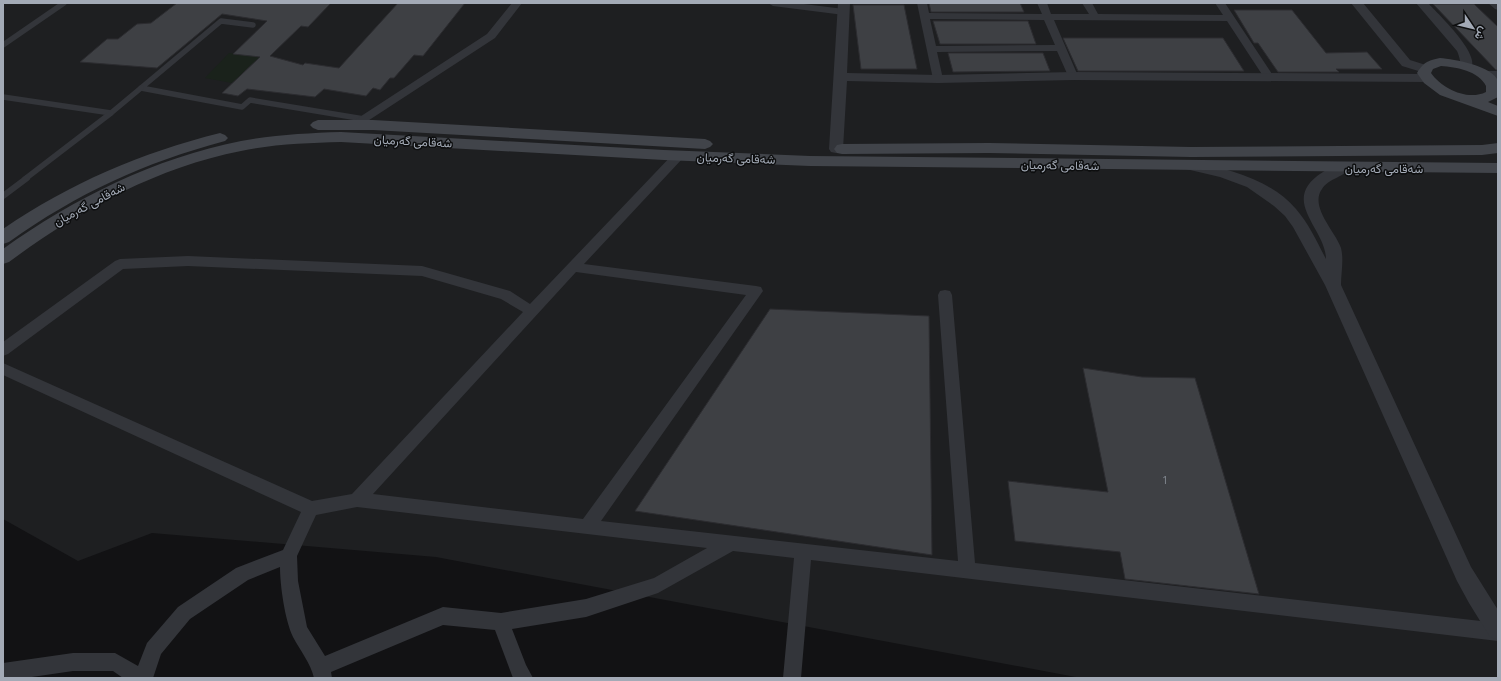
<svg xmlns="http://www.w3.org/2000/svg" width="1501" height="681" viewBox="0 0 1501 681" font-family="'Open Sans',Vazirmatn,sans-serif">
	<rect width="100%" height="100%" fill="#121214"/>
	<path fill="#1e1f21" d="M3 3H1498V678H1081L436 557 152 533 78 561 3 519Z"/>
	<path fill="#1a221b" d="M229 53 260 57 232 83 205 78Z"/>
	<g fill="#3e4044" stroke="#2c2c30">
		<path d="M177 3H331L308 27 301 26 270 56 303 65 305 63 339 68 398 3H465L423 56 414 55 394 78H390L380 90 373 88 366 96 324 89 315 97 247 89 238 96 222 93 260 57 233 54 267 21 222 14 157 68 80 62 107 39H118L137 24 151 23Z"/>
		<path d="M929 3H1020L1024 12H931Z"/>
		<path d="M1433 4H1474L1498 27V70H1496Z"/>
		<path d="M853 5H904L917 69H861Z"/>
		<path d="M1234 10H1292L1326 53 1367 52 1382 69H1336L1339 72H1278L1258 43H1254Z"/>
		<path d="M933 21H1028L1036 44H940Z"/>
		<path d="M1063 38H1223L1244 71H1078Z"/>
		<path d="M948 53H1043L1050 71 953 72Z"/>
		<path d="M770 309 929 316 932 555 635 511Z"/>
		<path d="M1083 368 1142 377 1195 378 1259 594 1125 579 1120 552 1015 541 1008 481 1108 492Z"/>
	</g>
	<g fill="none" stroke-linecap="round" stroke-linejoin="round">
		<g stroke="#33353a" stroke-width="5.5">
			<path d="M253 25 221 21 141 88 242 107 250 100 364 119"/>
			<path d="M3 45 64 3"/>
			<path d="M3 97 111 113 141 88"/>
			<path d="M25 179 111 113"/>
		</g>
		<path stroke="#33353a" stroke-width="6" d="M3 196 27 178"/>
		<g fill="#33353a" fill-rule="evenodd">
			<path d="M512 3H522L495 38 360 126H352L350 124 352 122 487 34Z"/>
			<path d="M768 3H796L844 9 849 12 844 15 773 6Z"/>
			<path d="M917 3H927L929 13 1042 14 1037 3H1047L1051 14H1089L1082 3H1092L1098 14 1223 15 1215 3H1225L1274 77 1269 80 1265 79 1227 21 1054 20 1078 76 1077 78H1069L1057 51 937 52 943 79 938 82 933 79ZM930 19 1044 20 1055 45 936 46Z"/>
			<path d="M1488 3H1498V10L1495 9Z"/>
			<path d="M679 151 683 152 685 155 683 158 584 264 756 286 761 287 763 291 601 521 958 561 938 295 940 291 945 290 950 291 952 295 975 563 1498 623V641L811 560 801 678H783L794 558 733 551 658 593 586 617 512 629 526 665 533 678H513L495 630 443 625 331 672 332 678H314C311 664 300 650 293 637 285 620 280 586 280 567L248 580 190 619 161 654 153 678H123L113 671H73L25 678H3V663L73 653H115L138 666 147 643 178 607 236 568 283 550 301 512 3 375V363L312 501 352 494 523 312 501 299 422 276 188 266 123 269 8 354 3 356V342L115 261 120 259 188 256 422 266 510 291 530 304 675 152ZM576 272 746 295 583 519 373 494ZM357 507 707 548 654 578 586 599 501 613 443 607 325 656 307 627 298 581 297 556 316 515Z"/>
		</g>
		<g fill="#33353a" fill-rule="evenodd">
			<path d="M838 3H850L847 73 938 75 1073 72 1426 74 1431 75 1432 78 1431 81 1426 82 1073 80 938 83 847 81 843 149 841 152 836 153 831 152 829 149Z"/>
			<path d="M1351 3H1363L1410 60 1429 66 1431 69 1429 72 1425 73 1402 66Z"/>
			<path d="M1416 3H1428C1438 14 1481 54 1471 69H1463C1460 64 1460 57 1457 51Z"/>
			<path d="M1484 71H1498V79L1480 78 1478 75 1480 72Z"/>
			<path d="M1191 161C1228 169 1270 179 1296 209 1309 224 1317 242 1326 259 1326 228 1278 200 1323 172 1331 167 1340 161 1349 164L1351 167C1345 177 1329 178 1322 189 1309 207 1336 232 1341 248 1344 260 1341 273 1341 285L1471 567 1498 610V640L1490 637 1469 603 1457 581 1325 285 1293 227 1285 216 1274 206 1247 187 1220 177 1186 169 1184 166 1186 163Z"/>
		</g>
		<g fill="#41444a" fill-rule="evenodd">
			<path d="M1440 58C1454 59 1493 66 1498 81 1499 86 1498 92 1498 97L1488 102 1498 106V116L1440 95 1424 83 1417 73C1424 62 1427 61 1440 58ZM1441 66C1456 67 1479 71 1486 86V92C1468 101 1442 89 1431 73L1433 69Z"/>
			<path d="M318 120H373L705 139 710 141 713 144 710 147 705 149 373 130H318L313 128 310 125 313 122Z"/>
			<path d="M341 132 664 150 810 156 1498 163V173L810 166 664 160 341 142C308 143 274 144 241 151 155 168 78 211 9 262L3 264V249C74 198 155 158 241 141 274 135 308 133 341 132Z"/>
			<path d="M220 133 225 135 228 138 225 141C143 163 78 193 9 242L3 244V229C70 183 141 153 220 133Z"/>
			<path d="M989 143 1191 147 1482 145 1498 143V153L1482 155 1191 157 989 153 842 154 837 153 834 149 837 145 842 144Z"/>
		</g>
	</g>
	<g text-anchor="middle" dominant-baseline="central" stroke-width="3" stroke-linejoin="round" paint-order="stroke">
		<g font-size="10" fill="#8a909a">
			<text x="1165" y="480">1</text>
		</g>
		<g font-size="12" fill="#a3aab6" stroke="#0d0e0f">
			<text transform="translate(413 141) rotate(3)">شەقامی گەرمیان</text>
			<text transform="translate(736 158) rotate(2)">شەقامی گەرمیان</text>
			<text transform="translate(1060 165) rotate(1)">شەقامی گەرمیان</text>
			<text x="1384" y="168">شەقامی گەرمیان</text>
			<text transform="translate(89 204) rotate(-28)">شەقامی گەرمیان</text>
		</g>
	</g>
	<rect width="1501" height="681" fill="none" stroke="#a3aab6" stroke-width="8"/>
	<g transform="translate(1473 28) rotate(125)" stroke="#0d0e0f" stroke-width="3" paint-order="stroke">
	<path d="M0-3L7 15L0 10L-7 15Z" fill="#a3aab6"/>
	<text y="-6" font-size="11" font-weight="bold" text-anchor="middle" fill="#a3aab6">ش</text>
	</g>
</svg>
